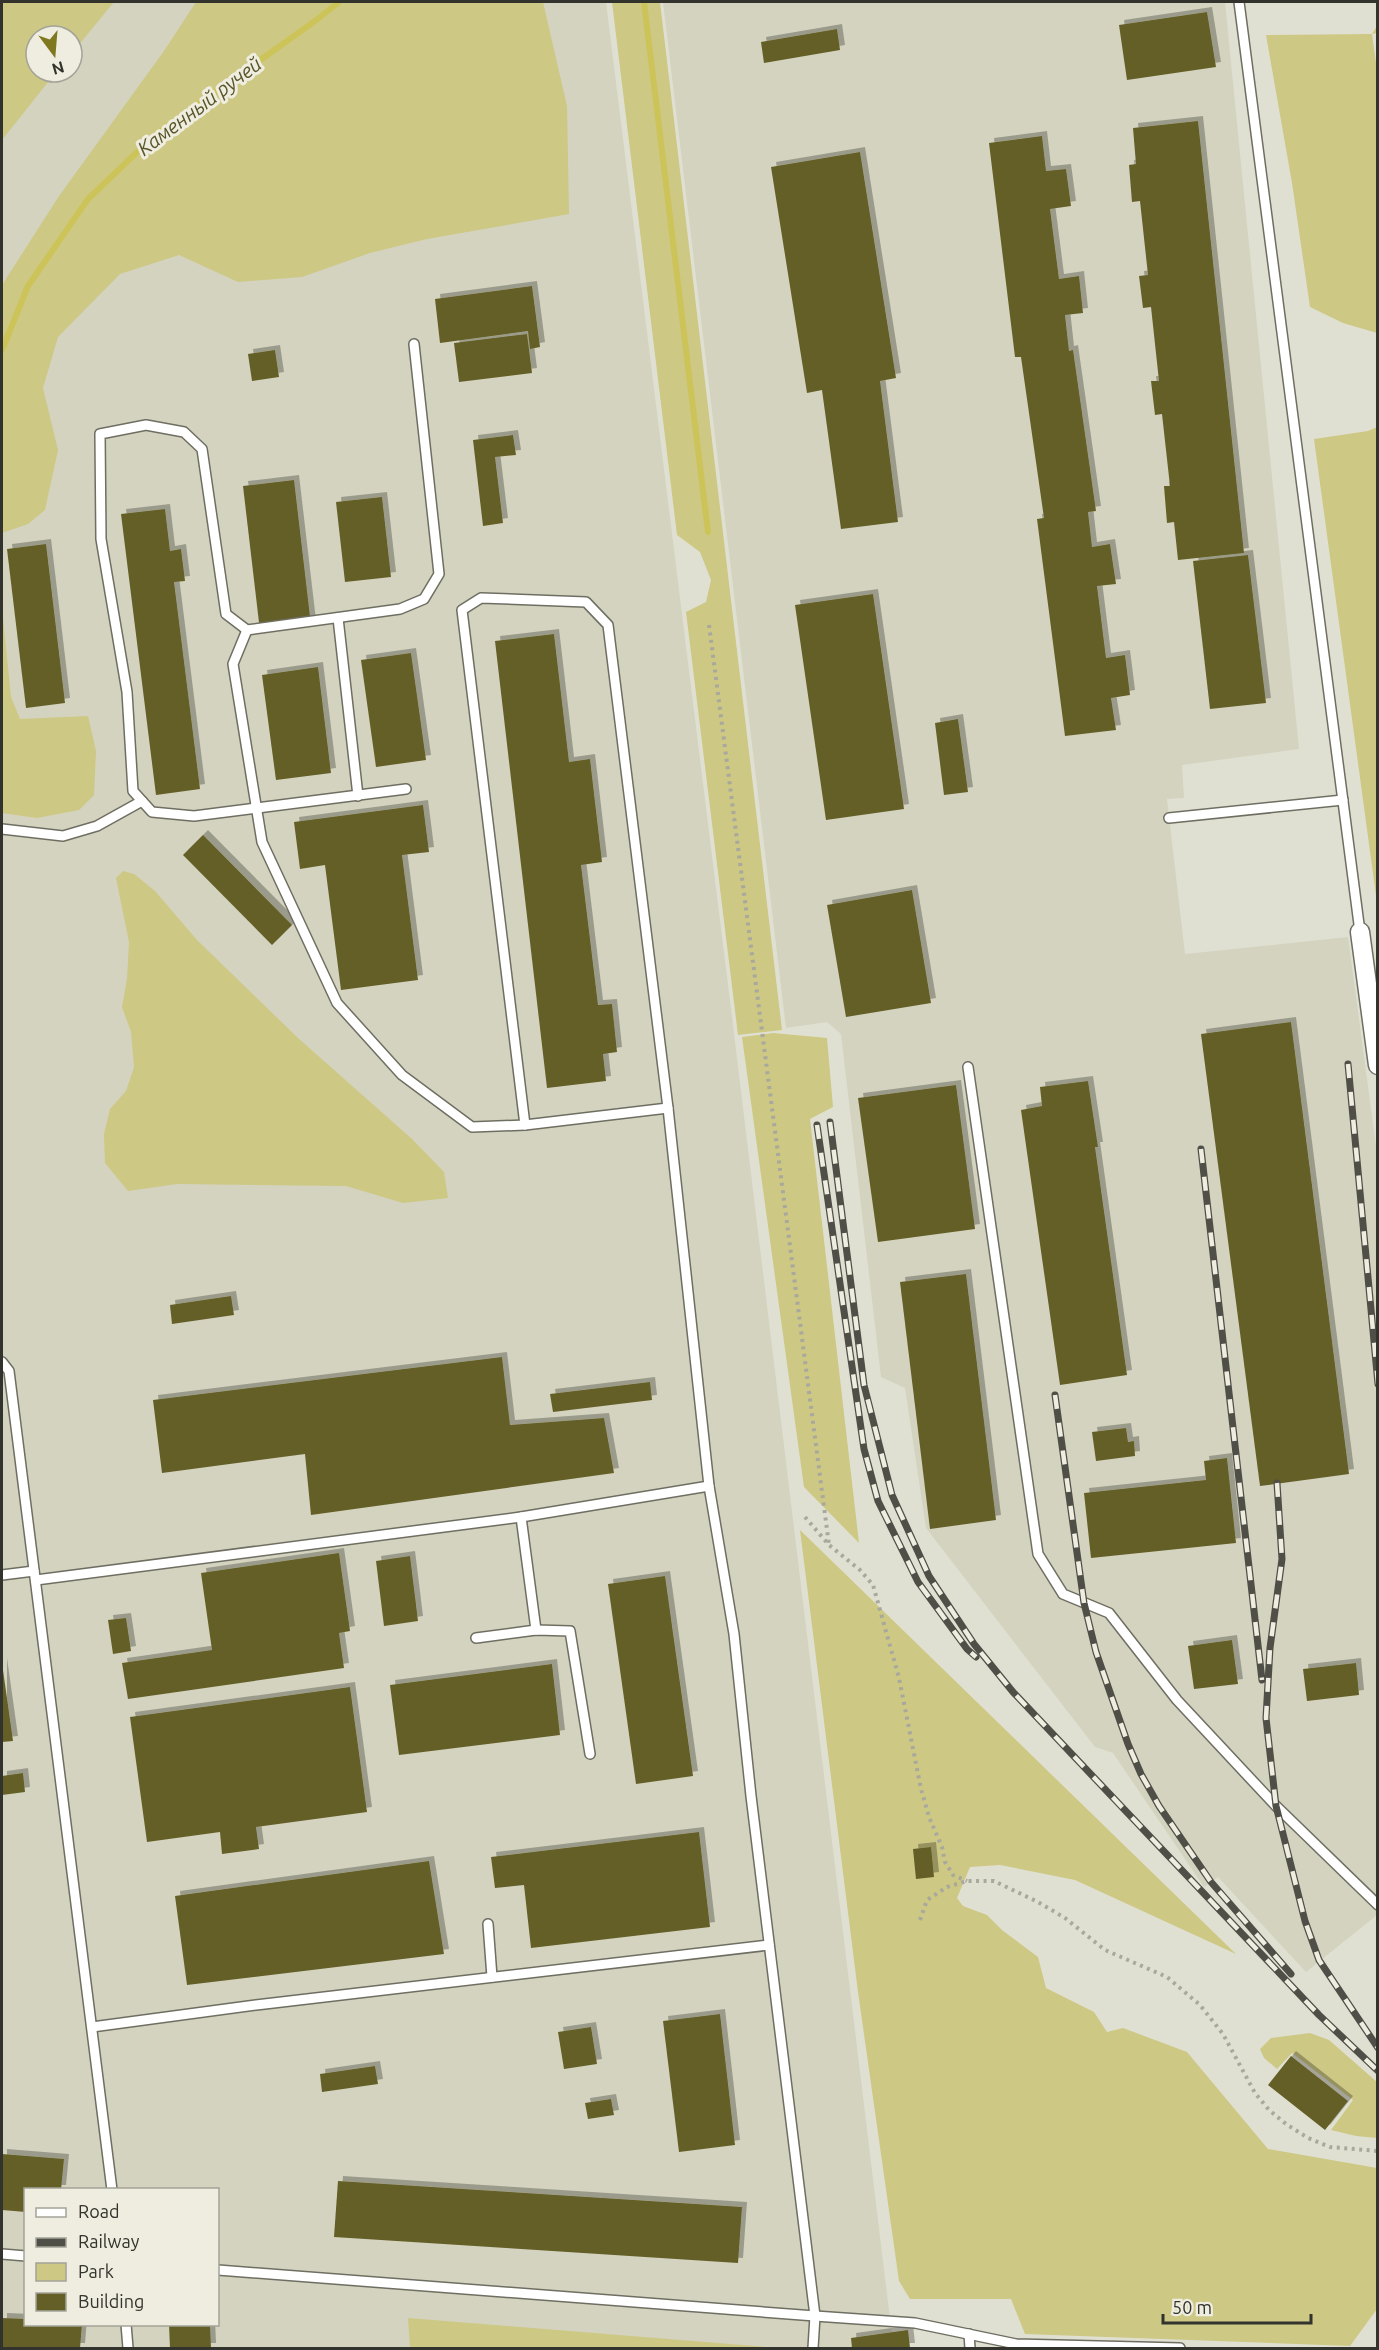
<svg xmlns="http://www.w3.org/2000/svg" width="1379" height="2350" viewBox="0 0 1379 2350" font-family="Ubuntu,sans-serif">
	<defs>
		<filter id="shadow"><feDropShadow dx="5" dy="-5" stdDeviation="0" flood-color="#0004"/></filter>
	</defs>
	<rect width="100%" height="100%" fill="#e0e0d2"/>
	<g fill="#d4d3bf" fill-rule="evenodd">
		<path d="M2 2H606L732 1017 890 2319 892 2332 908 2330 910 2348H2ZM36 36H72V72H36ZM26 2190H218V2324H26Z"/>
		<path d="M663 2H1225L1299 749 1182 765 1184 798 1167 799 1185 954 1348 937 1378 1161 1377 1915 1306 1972 1218 1877 1204 1887 1113 1753 1095 1747 926 1528 905 1388 881 1377 841 1034 827 1022 786 1028Z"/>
	</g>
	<g fill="#cdc884">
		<path d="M2 2H114L72 53V36H36V72H56L2 140Z"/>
		<path d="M196 2H543L567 106 569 214 427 239 370 253 302 277 238 282 179 255 120 274 58 337 43 388 58 450 45 510 28 524 2 533V285L59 196 164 51Z"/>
		<path d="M612 2H660L782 1030 738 1035 686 612 706 602 711 580 700 552 677 535Z"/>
		<path d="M1377 26V33L1372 34 1378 77 1377 333 1343 323 1310 307 1292 183 1266 35 1372 34Z"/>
		<path d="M1377 427V903L1314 439 1368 431Z"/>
		<path d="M2 607 11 697 20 719 88 716 96 751 94 795 79 810 37 818 2 813Z"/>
		<path d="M123 871 134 874 155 891 197 940 298 1038 412 1139 444 1172 448 1198 403 1203 346 1186 177 1184 128 1191 105 1163 104 1134 110 1109 126 1091 134 1067 131 1032 122 1007 127 979 129 942 116 878Z"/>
		<path d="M773 1033 827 1038 833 1107 810 1119 859 1543 804 1487 742 1037Z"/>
		<path d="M800 1530 1236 1954 1075 1880 1000 1865 970 1867 957 1898 963 1906 987 1915 1002 1930 1038 1957 1046 1988 1094 2012 1107 2032 1123 2028 1187 2052 1268 2149 1377 2168V2309L1350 2346 1025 2334 1011 2299H910L899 2281 858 1992Z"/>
		<path d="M1310 2033 1329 2040 1377 2082V2138L1356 2136 1331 2130 1353 2100 1292 2053 1277 2069 1264 2058 1260 2049 1271 2038Z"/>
		<path d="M408 2318 778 2348H410Z"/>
	</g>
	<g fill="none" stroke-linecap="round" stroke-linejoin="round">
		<g stroke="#cdc459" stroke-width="6">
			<path d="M644 2 708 532"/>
			<path d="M2 350 28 286 88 199 155 135 315 21 339 2"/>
		</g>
	</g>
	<g fill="#645f27" filter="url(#shadow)">
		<path d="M1207 12 1216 67 1127 80 1119 25Z"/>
		<path d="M837 29 840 50 764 63 761 42Z"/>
		<path d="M1198 121 1244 553 1178 560 1174 522 1167 523 1164 486H1170L1162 414 1155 415 1151 381H1159L1151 307 1143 308 1139 276 1148 275 1140 201 1132 202 1129 165 1136 164 1133 128Z"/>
		<path d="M1042 136 1046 171 1066 169 1071 206 1050 209 1059 279 1079 276 1083 313 1065 315 1069 351 1073 350 1096 511 1088 512 1092 547 1110 544 1116 584 1097 586 1106 658 1125 655 1130 695 1111 698 1116 730 1065 736 1037 519 1044 518 1021 357H1015L989 143Z"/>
		<path d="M860 152 896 378 880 381 898 522 841 529 822 390 807 393 771 167Z"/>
		<path d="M532 286 540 347 530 349 528 331 440 343 435 299Z"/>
		<path d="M527 334 532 373 459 382 454 343Z"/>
		<path d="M275 350 279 377 252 381 248 354Z"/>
		<path d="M513 435 516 455 495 457 503 523 483 526 473 440Z"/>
		<path d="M294 480 311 625 260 631 243 486Z"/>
		<path d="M382 497 391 577 345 582 336 502Z"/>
		<path d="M165 509 170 551 181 549 185 581 174 582 200 789 156 795 121 514Z"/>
		<path d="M46 544 65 703 26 708 7 549Z"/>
		<path d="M1248 555 1266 703 1210 709 1193 561Z"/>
		<path d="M873 594 904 809 826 820 795 605Z"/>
		<path d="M554 634 569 762 590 759 602 862 581 865 598 1005 612 1004 617 1052 603 1054 606 1081 547 1088 495 641Z"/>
		<path d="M411 653 426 760 376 767 361 660Z"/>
		<path d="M318 667 331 773 276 780 262 675Z"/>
		<path d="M958 719 968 792 944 795 935 723Z"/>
		<path d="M423 805 429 852 402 855 418 980 341 990 325 865 300 869 294 822Z"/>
		<path d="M203 835 292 925 272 945 183 855Z"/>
		<path d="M912 890 931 1003 846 1017 827 905Z"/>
		<path d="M1291 1022 1349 1474 1260 1486 1201 1034Z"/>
		<path d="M1088 1081 1098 1147H1095L1127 1375 1060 1385 1021 1110 1042 1106 1040 1087Z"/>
		<path d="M956 1085 975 1229 878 1242 858 1098Z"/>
		<path d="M966 1274 996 1520 930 1529 900 1282Z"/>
		<path d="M231 1296 234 1315 172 1324 170 1305Z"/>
		<path d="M502 1357 510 1425 604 1418 614 1473 311 1515 305 1454 162 1473 153 1400Z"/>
		<path d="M650 1382 652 1400 553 1412 550 1394Z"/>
		<path d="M1126 1428 1128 1442 1134 1441 1135 1456 1096 1461 1092 1432Z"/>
		<path d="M1227 1458 1236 1543 1091 1558 1084 1493 1206 1480 1204 1461Z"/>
		<path d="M339 1553 350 1631 339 1633 344 1668 128 1699 122 1663 212 1650 201 1573Z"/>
		<path d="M410 1556 418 1621 384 1626 376 1561Z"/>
		<path d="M665 1576 693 1776 636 1784 608 1584Z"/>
		<path d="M126 1618 131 1651 113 1654 108 1620Z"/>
		<path d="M1232 1640 1238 1684 1194 1689 1188 1646Z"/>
		<path d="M2 1663 13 1741 2 1742Z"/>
		<path d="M1356 1663 1359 1695 1307 1701 1303 1669Z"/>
		<path d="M552 1664 560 1735 399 1755 390 1685Z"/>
		<path d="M350 1687 367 1812 256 1827 259 1849 222 1854 220 1832 147 1842 130 1717Z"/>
		<path d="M23 1773 25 1792 2 1795V1776Z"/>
		<path d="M699 1832 710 1927 531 1948 524 1885 495 1888 491 1857Z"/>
		<path d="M931 1847 934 1877 916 1879 913 1849Z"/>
		<path d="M429 1861 444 1954 187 1985 175 1896Z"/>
		<path d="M720 2014 735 2145 679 2152 663 2021Z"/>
		<path d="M591 2027 597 2064 564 2069 558 2032Z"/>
		<path d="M1291 2056 1348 2101 1325 2130 1268 2085Z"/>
		<path d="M375 2066 378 2084 322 2092 320 2074Z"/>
		<path d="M611 2099 614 2115 588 2119 585 2103Z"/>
		<path d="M2 2154 64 2159 61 2190H26V2212L2 2210Z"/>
		<path d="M338 2181 742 2207 738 2263 334 2237Z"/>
		<path d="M2 2318 26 2319V2324H82L80 2348H2Z"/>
		<path d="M169 2324H210L211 2348H170Z"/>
		<path d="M908 2330 910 2348H852L851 2338Z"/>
	</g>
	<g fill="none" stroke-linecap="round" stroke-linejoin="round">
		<defs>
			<g id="lane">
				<path d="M1239 2 1360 932"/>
				<path d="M414 344 439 574 424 599 400 609 247 630 233 664 262 842 337 1003 402 1075 472 1127 525 1125 668 1108"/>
				<path d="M338 618 358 796"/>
				<path d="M247 630 226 614 202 449 184 432 146 425 100 434 101 539 127 692 133 791 152 812 194 816 406 789"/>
				<path d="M1169 818 1343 800"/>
				<path d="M2 829 63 836 97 826 142 801"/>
				<path d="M968 1067 1038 1554 1063 1594 1109 1613 1177 1700 1276 1806 1378 1905"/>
				<path d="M525 1125 462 610 481 598 586 602 608 625 668 1108 709 1486 734 1634 751 1796 815 2316 813 2348"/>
				<path d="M2 1362 9 1371 112 2190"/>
				<path d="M521 1517 536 1630"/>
				<path d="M2 1575 34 1571"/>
				<path d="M36 1580 521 1517 709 1486"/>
				<path d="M476 1638 536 1630 570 1631 590 1754"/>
				<path d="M488 1924 492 1977"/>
				<path d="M92 2027 256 2005 769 1945"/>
				<path d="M2 2254 26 2256"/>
				<path d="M218 2270 815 2316 915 2323 1016 2344 1180 2348"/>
				<path d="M126 2324 128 2348"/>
				<path d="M969 2334 970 2348"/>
			</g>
			<path id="street" d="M1360 932 1378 1065"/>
		</defs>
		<use href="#lane" stroke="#6f6e62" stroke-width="12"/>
		<use href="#street" stroke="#6f6e62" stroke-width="21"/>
		<g stroke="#a8a89d" stroke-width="4" stroke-dasharray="3 4.5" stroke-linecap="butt">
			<path d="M709 625 829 1545"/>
			<path d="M805 1517 829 1545 860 1570 873 1585 899 1678 921 1789 929 1817 942 1847 945 1862 953 1875 967 1881"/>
			<path d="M920 1920 927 1900 947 1887 967 1881H994L1038 1902 1065 1918 1105 1950 1167 1977 1200 2005 1223 2034 1255 2093 1269 2110 1286 2124 1308 2138 1330 2147 1378 2151"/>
		</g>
		<use href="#lane" stroke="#fff" stroke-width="9"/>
		<use href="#street" stroke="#fff" stroke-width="18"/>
		<defs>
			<g id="rail">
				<path d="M1348 1064 1378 1384"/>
				<path d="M830 1122 864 1385 892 1495 929 1576 974 1644 1013 1692 1319 2015 1378 2071"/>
				<path d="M817 1125 864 1449 878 1501 918 1582 967 1649 976 1657"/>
				<path d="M1201 1149 1262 1680"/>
				<path d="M1055 1395 1084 1603 1096 1652 1128 1744 1141 1774 1159 1806 1211 1882 1291 1974"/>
				<path d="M1277 1483 1282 1559 1270 1648 1266 1718 1276 1806 1305 1921 1319 1960 1378 2048"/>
			</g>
		</defs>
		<use href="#rail" stroke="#4f4f48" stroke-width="7"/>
		<use href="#rail" stroke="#eeeddf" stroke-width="4.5" stroke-dasharray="14" stroke-linecap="butt"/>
	</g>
	<g text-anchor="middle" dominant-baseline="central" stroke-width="6" stroke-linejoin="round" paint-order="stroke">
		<g font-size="20" font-style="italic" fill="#585529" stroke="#eeeddf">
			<text transform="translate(199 106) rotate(-37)">Каменный ручей</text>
		</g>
	</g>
	<rect width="1379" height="2350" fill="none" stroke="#33332e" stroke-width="6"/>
	<rect x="24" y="2188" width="195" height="138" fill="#eeeddf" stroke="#a3a398" stroke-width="1.5"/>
	<rect x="36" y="2208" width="30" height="9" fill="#ffffff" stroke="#a3a398" stroke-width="1.5"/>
	<text x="78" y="2218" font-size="18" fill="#33332e">Road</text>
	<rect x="36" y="2238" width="30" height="9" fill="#4f4f48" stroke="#a3a398" stroke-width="1.5"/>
	<text x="78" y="2248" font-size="18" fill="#33332e">Railway</text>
	<rect x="36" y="2263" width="30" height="18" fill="#cdc884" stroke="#a3a398" stroke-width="1.5"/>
	<text x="78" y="2278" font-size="18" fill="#33332e">Park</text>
	<rect x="36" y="2293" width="30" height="18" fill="#645f27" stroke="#a3a398" stroke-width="1.5"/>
	<text x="78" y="2308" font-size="18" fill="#33332e">Building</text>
	<g transform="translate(54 54) rotate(164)"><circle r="28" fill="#eeeddf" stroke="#a3a398" stroke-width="1.5"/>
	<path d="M0-4.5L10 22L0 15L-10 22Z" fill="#80781e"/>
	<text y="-9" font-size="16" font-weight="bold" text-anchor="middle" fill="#33332e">N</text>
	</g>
	<path d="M1163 2314v9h148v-9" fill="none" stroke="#33332e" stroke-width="3"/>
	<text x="1172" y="2314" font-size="18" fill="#33332e" stroke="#eeeddf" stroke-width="4.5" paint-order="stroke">50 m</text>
</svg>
